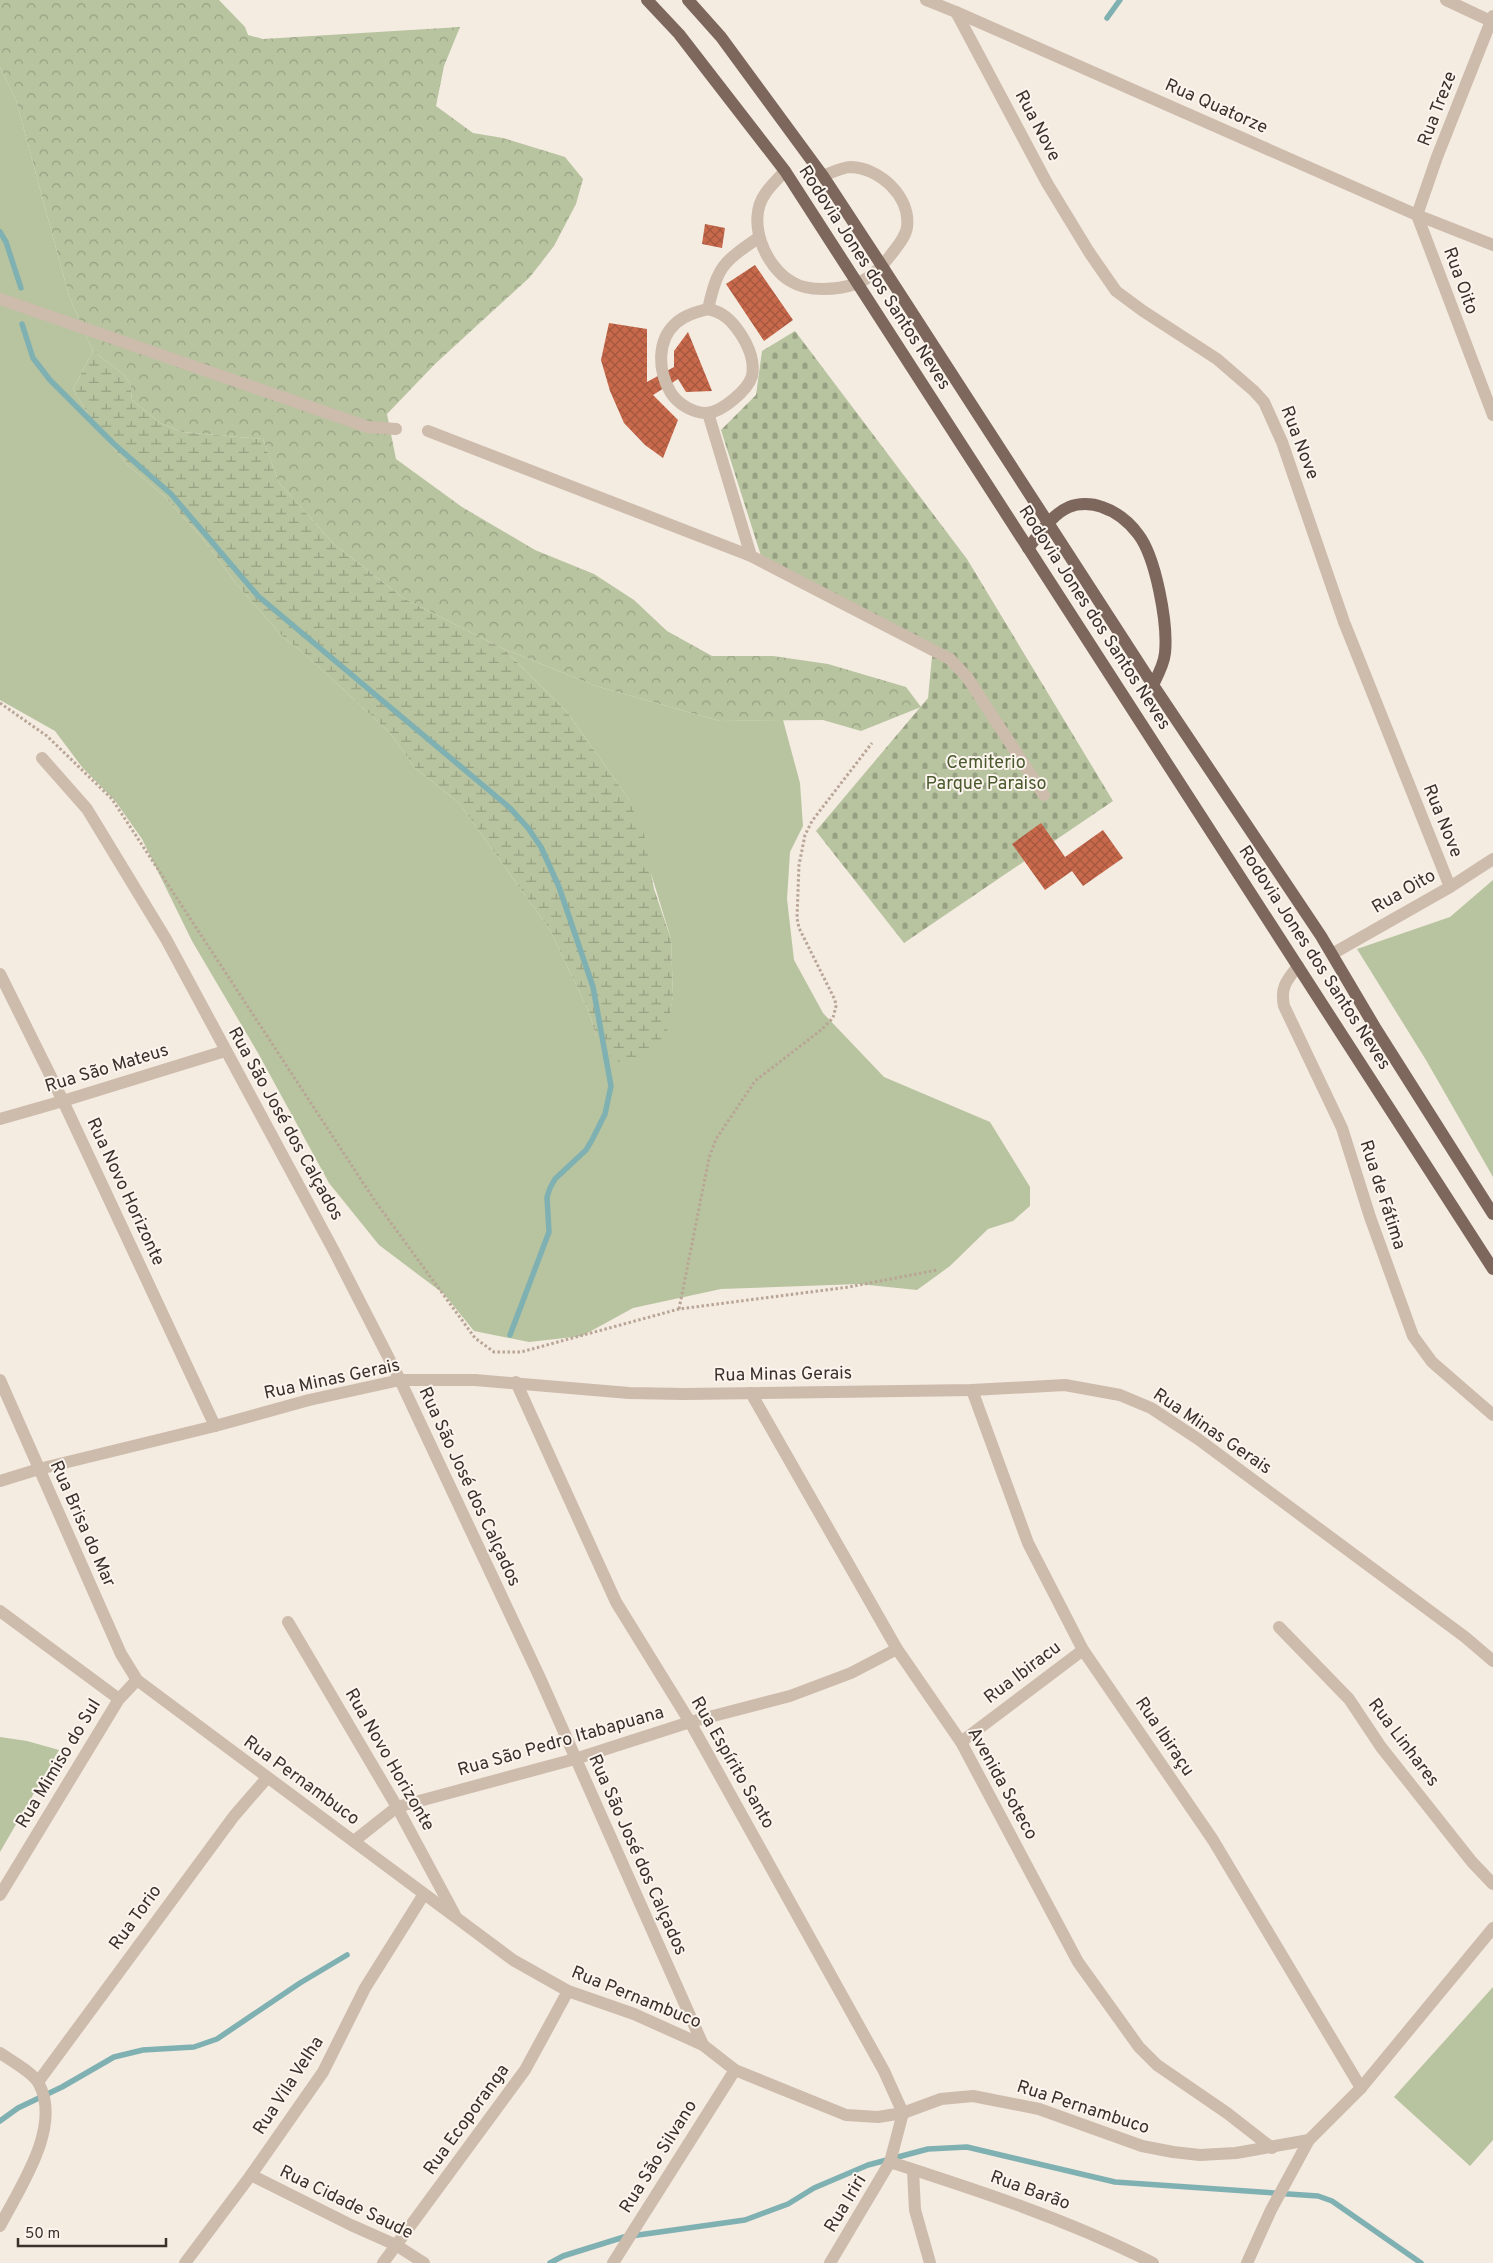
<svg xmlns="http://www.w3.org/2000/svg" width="1493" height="2263" viewBox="0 0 1493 2263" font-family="Overpass,sans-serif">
	<defs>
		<pattern id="forest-crowns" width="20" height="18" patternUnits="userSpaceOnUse" patternTransform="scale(1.25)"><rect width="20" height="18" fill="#b8c4a0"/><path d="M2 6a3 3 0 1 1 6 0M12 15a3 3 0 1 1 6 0" fill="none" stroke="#97a083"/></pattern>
		<pattern id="wetland-marsh" width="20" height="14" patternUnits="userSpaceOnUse" patternTransform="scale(1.25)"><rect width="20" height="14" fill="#b8c4a0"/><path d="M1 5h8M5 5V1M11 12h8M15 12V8" fill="none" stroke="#97a083"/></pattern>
		<pattern id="cemetery-stones" width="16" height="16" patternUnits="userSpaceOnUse" patternTransform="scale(1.25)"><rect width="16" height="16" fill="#b8c4a0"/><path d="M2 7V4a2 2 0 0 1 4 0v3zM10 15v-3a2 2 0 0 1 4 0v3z" fill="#97a083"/></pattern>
		<pattern id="building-cross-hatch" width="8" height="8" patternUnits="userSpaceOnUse" patternTransform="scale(1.25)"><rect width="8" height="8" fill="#c8694b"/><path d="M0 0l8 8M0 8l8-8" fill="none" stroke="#a4573f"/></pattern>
	</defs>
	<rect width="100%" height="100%" fill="#f4ebe1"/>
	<g fill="#b8c4a0">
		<path d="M0 67 16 100 69 296 93 351 73 389 95 426 128 465 164 496 204 540 234 581 283 637 305 654 390 733 415 768 459 803 550 930 589 1012 596 1036 665 1039 673 996 671 939 628 798 567 712 504 649 596 686 720 721 783 720 800 783 803 826 790 852 787 899 794 960 823 1013 884 1077 990 1122 1030 1187V1206L1013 1221 988 1229 950 1266 917 1290 859 1284 721 1289 633 1308 582 1336 529 1342 474 1331 444 1294 379 1245 329 1183 258 1053 192 941 142 839 116 802 82 767 55 731 0 700Z"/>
		<path d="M1493 880V1177L1426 1060 1357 949 1450 917Z"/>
		<path d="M0 1737 27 1741 59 1750 0 1852Z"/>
		<path d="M1493 1987V2140L1470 2166 1394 2097Z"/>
	</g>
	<path fill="url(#forest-crowns)" d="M0 0H219L245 27 248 35 263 39 460 27 444 66 436 106 473 133 503 138 565 157 583 179 576 204 554 246 530 277 435 364 387 414 396 459 462 507 535 550 594 574 634 600 667 631 712 656H773L828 664 906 687 921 707 861 731 823 720 720 721 596 686 504 649 403 598 334 544 279 483 263 439 182 432 160 423 132 400 130 383 123 374 93 351 69 296 16 100 0 67Z"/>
	<path fill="url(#wetland-marsh)" d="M93 351 123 374 130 383 132 400 160 423 182 432 263 439 279 483 334 544 403 598 504 649 567 712 628 798 644 834 654 889 671 939 673 996 666 1039 636 1065 614 1061 596 1036 589 1012 550 930 459 803 415 768 390 733 305 654 283 637 234 581 204 540 164 496 128 465 95 426 73 389Z"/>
	<path fill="url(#cemetery-stones)" d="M795 331 967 559 1113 801 904 943 816 831 928 698 933 646 762 559 721 430 756 395 762 351Z"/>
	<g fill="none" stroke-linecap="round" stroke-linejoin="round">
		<g stroke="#7fb0b2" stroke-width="5.5">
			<path d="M1107 18 1120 0"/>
			<path d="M0 232 6 242 21 288"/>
			<path d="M22 324 33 358 50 380 114 444 171 494 258 596 510 808 528 828 541 847 559 887 593 987 611 1086 605 1114 592 1140 586 1150 555 1179 550 1188 547 1197 549 1232 510 1335"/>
			<path d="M0 2121 18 2108 62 2087 114 2057 143 2050 194 2047 217 2039 300 1983 347 1955"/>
			<path d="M550 2263 563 2256 624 2237 745 2220 788 2204 814 2188 868 2165 928 2149 967 2147 1115 2182 1318 2196 1332 2201 1421 2263"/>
		</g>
	</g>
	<g fill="url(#building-cross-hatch)">
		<path d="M705 224 725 228 722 248 702 244Z"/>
		<path d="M755 265 793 320 764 341 726 284Z"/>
		<path d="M609 323 647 329V382L674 367V351L688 332 712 391 686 392 678 379 653 395 678 420 663 458 645 445 624 423 610 391 601 360Z"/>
		<path d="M1041 823 1065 857 1103 830 1123 858 1083 886 1072 871 1045 890 1012 844Z"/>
	</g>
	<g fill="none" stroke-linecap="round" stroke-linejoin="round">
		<g stroke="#b9a596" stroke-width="3" stroke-dasharray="2.5 2.5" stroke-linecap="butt">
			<path d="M0 703 47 736 112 799 375 1201 475 1338 494 1352H521L679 1309 849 1287 937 1270"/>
			<path d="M679 1309 709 1158 716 1139 755 1081 821 1030 833 1018 836 1006 835 1000 799 928 797 918 799 865 805 835 812 821 872 743"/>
		</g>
		<g stroke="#cdbbac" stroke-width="12">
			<path d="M926 0 956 12 1417 215 1493 245"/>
			<path d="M1446 0 1493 22"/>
			<path d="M956 12 1047 183 1089 252 1116 291 1143 311 1217 359 1254 391 1264 402 1282 442 1344 622 1450 887"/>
			<path d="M785 171C779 178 770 186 765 194 746 221 765 267 792 282 808 292 838 290 855 284 868 280 882 267 890 256 896 248 906 237 907 227 911 197 880 168 851 167 842 167 831 173 823 176"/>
			<path d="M1417 215 1437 157 1493 16"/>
			<path d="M1417 215 1493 415"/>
			<path d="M0 299 368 427 396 429"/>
			<path d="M708 309C723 312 731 320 740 333 748 345 755 361 752 376 748 390 721 413 706 413 693 413 678 404 671 393 658 372 656 341 676 323 685 315 697 312 708 309Z"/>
			<path d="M708 309C718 266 722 263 758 238"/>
			<path d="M708 413 751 556"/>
			<path d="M428 431 751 556 950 659 967 677 1044 795"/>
			<path d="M42 758 87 809 166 939 334 1251 400 1380 540 1678 703 2045"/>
			<path d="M1332 954 1450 887 1493 859"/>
			<path d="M1298 966C1287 980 1280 987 1284 1006L1342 1128 1370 1217 1413 1336 1432 1362 1493 1415"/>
			<path d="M0 974 63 1101 215 1426"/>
			<path d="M0 1119 63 1101 225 1051"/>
			<path d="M0 1380 121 1654 137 1680 513 1960 568 1991 634 2014 703 2045 735 2070 846 2115 878 2117 903 2113 941 2099 973 2096 1039 2109 1142 2146 1173 2152 1200 2155 1236 2153 1309 2140"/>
			<path d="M516 1382 616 1602 690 1722 884 2071 903 2113 890 2162 830 2263"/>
			<path d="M972 1390 1028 1543 1083 1650 1213 1840 1361 2088"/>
			<path d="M751 1393 897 1649 961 1742 1078 1962 1139 2047 1157 2065 1227 2113 1272 2148"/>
			<path d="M0 1481 39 1469 215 1426 309 1400 400 1380H475L629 1393 684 1394 972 1390 1065 1385 1120 1395 1151 1408 1198 1439 1465 1637 1493 1661"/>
			<path d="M0 1611 119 1699"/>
			<path d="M288 1622 397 1807 455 1915"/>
			<path d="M1279 1627 1349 1699 1381 1747 1472 1862 1493 1884"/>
			<path d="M961 1742 1083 1650"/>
			<path d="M354 1841 397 1807 575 1759 690 1722 790 1696 851 1673 897 1649"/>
			<path d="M0 1895 119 1699 137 1680"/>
			<path d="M0 2053C10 2060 34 2073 39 2084 62 2127 20 2187 0 2226"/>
			<path d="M38 2082 234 1816 267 1778"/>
			<path d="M890 2162C980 2191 1069 2220 1153 2263"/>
			<path d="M913 2170 915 2210 930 2263"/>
			<path d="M251 2175 351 2225 396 2245 424 2263"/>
			<path d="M185 2263 251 2175 323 2072 365 1988 424 1894"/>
			<path d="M383 2263 525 2070 568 1991"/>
			<path d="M613 2263 735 2070"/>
			<path d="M1247 2263 1271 2210 1309 2140 1361 2088 1493 1928"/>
		</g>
		<g stroke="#7d675c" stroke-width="12">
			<path d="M647 0 679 34 785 171 1493 1269"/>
			<path d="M688 0 721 37 823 176 882 266 1153 685 1321 936 1376 1029 1493 1214"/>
			<path d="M1028 548C1039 535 1052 514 1069 507 1078 503 1092 503 1102 507 1117 512 1129 522 1138 534 1156 557 1168 624 1165 653 1164 664 1158 675 1153 685"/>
		</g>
	</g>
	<g text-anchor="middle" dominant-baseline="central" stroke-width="4" stroke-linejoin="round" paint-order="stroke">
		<g font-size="18" fill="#3b302b" stroke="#fbf5ee">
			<text transform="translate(1216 107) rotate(24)">Rua Quatorze</text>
			<text transform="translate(1438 109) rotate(-69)">Rua Treze</text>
			<text transform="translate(1037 126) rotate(62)">Rua Nove</text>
			<text transform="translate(874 278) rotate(57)">Rodovia Jones dos Santos Neves</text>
			<text transform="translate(1460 281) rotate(70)">Rua Oito</text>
			<text transform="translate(1299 443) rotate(69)">Rua Nove</text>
			<text transform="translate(1094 618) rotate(57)">Rodovia Jones dos Santos Neves</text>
			<text transform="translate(1442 821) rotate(68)">Rua Nove</text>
			<text transform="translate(1404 892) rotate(-30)">Rua Oito</text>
			<text transform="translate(1314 958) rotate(57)">Rodovia Jones dos Santos Neves</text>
			<text transform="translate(107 1069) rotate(-17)">Rua São Mateus</text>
			<text transform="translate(285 1124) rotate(61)">Rua São José dos Calçados</text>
			<text transform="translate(125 1192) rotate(65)">Rua Novo Horizonte</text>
			<text transform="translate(1382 1195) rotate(72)">Rua de Fátima</text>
			<text transform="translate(783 1375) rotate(-1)">Rua Minas Gerais</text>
			<text transform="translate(332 1380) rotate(-12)">Rua Minas Gerais</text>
			<text transform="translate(1212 1432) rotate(34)">Rua Minas Gerais</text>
			<text transform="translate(469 1487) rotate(65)">Rua São José dos Calçados</text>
			<text transform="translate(82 1524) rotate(66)">Rua Brisa do Mar</text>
			<text transform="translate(1023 1673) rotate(-37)">Rua Ibiracu</text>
			<text transform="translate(1164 1737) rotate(56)">Rua Ibiraçu</text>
			<text transform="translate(561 1742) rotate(-16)">Rua São Pedro Itabapuana</text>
			<text transform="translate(1403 1743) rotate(53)">Rua Linhares</text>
			<text transform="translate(389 1760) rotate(60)">Rua Novo Horizonte</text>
			<text transform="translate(732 1763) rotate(60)">Rua Espírito Santo</text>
			<text transform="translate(59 1764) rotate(-59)">Rua Mimiso do Sul</text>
			<text transform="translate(301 1781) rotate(36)">Rua Pernambuco</text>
			<text transform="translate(1002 1784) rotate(61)">Avenida Soteco</text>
			<text transform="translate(637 1855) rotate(66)">Rua São José dos Calçados</text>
			<text transform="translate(136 1918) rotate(-54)">Rua Torio</text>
			<text transform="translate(636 1998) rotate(22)">Rua Pernambuco</text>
			<text transform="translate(289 2086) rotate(-57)">Rua Vila Velha</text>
			<text transform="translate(1083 2108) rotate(18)">Rua Pernambuco</text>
			<text transform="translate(467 2120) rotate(-54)">Rua Ecoporanga</text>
			<text transform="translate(659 2157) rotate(-58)">Rua São Silvano</text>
			<text transform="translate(1030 2191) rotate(20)">Rua Barão</text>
			<text transform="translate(346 2203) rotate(26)">Rua Cidade Saude</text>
			<text transform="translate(846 2204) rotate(-59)">Rua Iriri</text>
		</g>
		<g font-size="18" fill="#4a5a2e" stroke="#fbf5ee">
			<text x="986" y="763">Cemiterio<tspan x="986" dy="21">Parque Paraiso</tspan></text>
		</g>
	</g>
	<path d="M18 2238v8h148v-8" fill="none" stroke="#3b302b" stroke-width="2.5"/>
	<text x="25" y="2238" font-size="15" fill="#3b302b" stroke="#fbf5ee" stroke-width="4" paint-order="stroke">50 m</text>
</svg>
